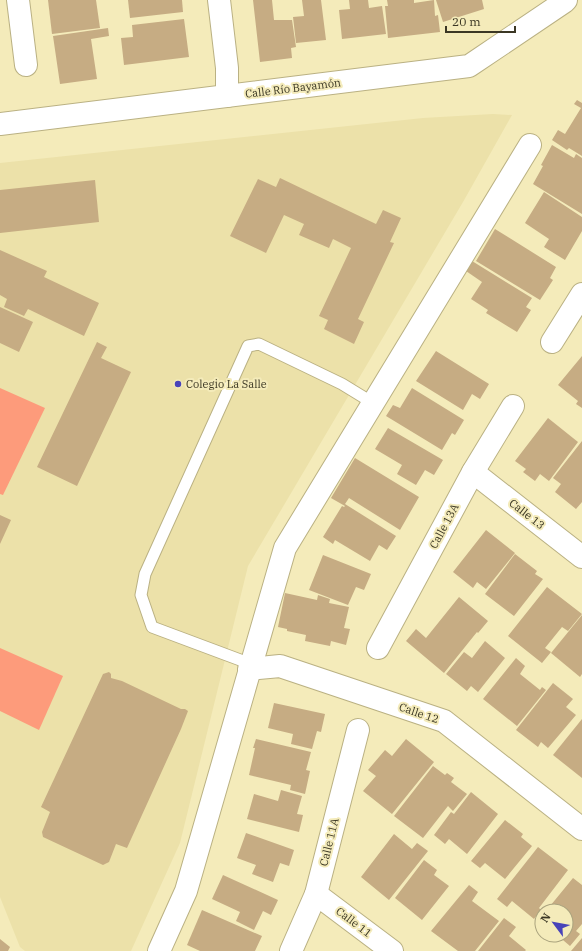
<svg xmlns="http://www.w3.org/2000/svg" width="582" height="951" viewBox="0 0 582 951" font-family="'IBM Plex Serif',serif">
	<rect width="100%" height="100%" fill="#f4ebba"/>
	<path fill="#ece1a9" d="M493 114 512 115 463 202 248 566 180 843 131 951H25L20 947 0 897V163L423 118Z"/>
	<g fill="#fd9b7b">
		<path d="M0 388 45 408 3 495 0 494Z"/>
		<path d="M0 648 63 676 39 730 0 711Z"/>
	</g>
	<g fill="#c6ac83">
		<path d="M48 0H96L100 28 52 34Z"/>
		<path d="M128 0H182L183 12 130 18Z"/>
		<path d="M253 0H272L274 20H292L296 47 291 48 292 58 260 62Z"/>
		<path d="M302 0H321L326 40 296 43 293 17 304 16Z"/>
		<path d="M349 0H368L369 8 382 6 386 34 342 39 339 10 350 9Z"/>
		<path d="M387 0H414V3L434 0 435 16 438 15 440 32 388 38 385 6H388Z"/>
		<path d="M436 0H482L484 9 443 22Z"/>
		<path d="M184 19 189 57 124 65 121 38 133 37 132 25Z"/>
		<path d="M108 28 109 36 91 39 97 79 60 84 53 36Z"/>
		<path d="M577 100 582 103V156L569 148 567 150 552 140 558 130 565 134 581 108 574 104Z"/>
		<path d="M552 145 574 158 576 154 582 158V214L533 184 543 166 541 165Z"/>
		<path d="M280 178 376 224 383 210 401 218 390 242 394 243 358 319 364 322 354 344 324 329 328 320 319 316 351 248 333 239 329 248 299 235 304 224 284 215 266 253 230 236 258 179 276 187Z"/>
		<path d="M95 180 99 222 0 233V190Z"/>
		<path d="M544 192 582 217V231L565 260 544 247 549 239 525 223Z"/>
		<path d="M495 229 556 267 550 278 553 280 540 300 476 261Z"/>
		<path d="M0 250 47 271 44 277 99 303 84 336 28 309 24 316 4 307 7 299 0 295Z"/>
		<path d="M472 261 532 298 526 307 531 310 517 332 486 313 488 310 471 299 482 282 466 271Z"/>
		<path d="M0 307 33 322 19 352 0 343Z"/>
		<path d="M97 342 107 347 101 358 131 372 77 486 37 467Z"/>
		<path d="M436 351 489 384 480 399 472 394 463 410 416 381Z"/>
		<path d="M582 356V408L576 404 578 401 558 385Z"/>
		<path d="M412 388 464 420 455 435 452 433 442 450 386 416 393 405 400 408Z"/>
		<path d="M548 418 578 442 549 481 540 474 535 481 523 472 526 469 515 461Z"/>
		<path d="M388 428 443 460 434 475 425 470 416 485 397 474 402 465 375 449Z"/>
		<path d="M582 441V502L576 509 555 492 561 484 553 478Z"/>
		<path d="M355 458 419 497 400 530 349 498 345 504 396 536 387 550 379 545 370 561 335 540 333 544 323 537 342 506 344 507 345 506 331 498Z"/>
		<path d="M0 515 11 520 0 544Z"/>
		<path d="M486 530 515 553 486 589 477 582 473 588 453 572Z"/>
		<path d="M515 554 537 571 535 574 543 579 514 616 485 594Z"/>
		<path d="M323 555 371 574 364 590 356 587 348 605 309 590Z"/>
		<path d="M547 587 582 614 568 631 562 627 545 648 551 652 542 663 508 636Z"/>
		<path d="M285 593 317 600 318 595 330 599 329 603 349 607 344 628 350 629 346 645 331 641 330 646 305 641 306 635 287 631V629L278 627Z"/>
		<path d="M459 597 488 621 478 633 477 632 444 673 406 641 416 629 426 638Z"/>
		<path d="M582 615V674L580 677 551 653Z"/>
		<path d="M485 641 505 658 478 692 471 686 467 691 446 674 464 652 472 658Z"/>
		<path d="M516 658 525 666 520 674 540 690 542 687 546 690 517 726 483 699Z"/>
		<path d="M109 672 111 674V678L122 681 181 709H185L188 711 181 729 127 848 116 844 109 862 103 865 43 837 42 832 50 812 41 807 103 674Z"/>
		<path d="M553 683 573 699 566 707 576 715 548 748 541 742 538 747 516 730Z"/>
		<path d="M274 703 325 714 321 732 317 731 312 749 291 744 293 734 268 728Z"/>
		<path d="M582 719V778L553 755Z"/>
		<path d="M256 739 311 752 306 770 310 771 305 794 290 790 291 785 249 775 255 748H253Z"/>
		<path d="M406 739 434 762 392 814 363 791 376 776 368 770 385 750 392 756Z"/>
		<path d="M433 766 445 775 447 773 454 778 451 782 467 794 453 811 448 806 423 838 394 816Z"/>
		<path d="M281 790 302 796 297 814 303 815 299 832 247 819 254 794 278 801Z"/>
		<path d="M471 792 498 814 467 854 449 839 445 844 434 835 451 812 454 814Z"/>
		<path d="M505 820 523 834 521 837 532 846 505 879 485 863 480 868 471 861Z"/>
		<path d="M246 833 294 850 289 866 280 863 273 882 252 874 256 865 237 858Z"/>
		<path d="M394 834 412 849 417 843 428 851 389 900 361 877Z"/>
		<path d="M538 847 568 870 539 908 541 910 534 919 512 901 507 907 497 899Z"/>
		<path d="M424 860 437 870 434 875 449 886 422 920 395 898Z"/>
		<path d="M223 875 278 900 271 915 263 911 254 930 236 921 240 912 212 899Z"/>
		<path d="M573 878 582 885V924L576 931 580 934 570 946 557 935H566V911H546Z"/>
		<path d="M469 885 478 892 472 901 499 921 475 951H458L431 931Z"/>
		<path d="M202 910 262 936 255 951H200L187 945Z"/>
		<path d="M504 918 516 927 509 936 526 950 525 951H478Z"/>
		<path d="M582 938V951H571Z"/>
		<path d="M0 939 10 947 8 951H0Z"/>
	</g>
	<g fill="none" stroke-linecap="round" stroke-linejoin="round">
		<defs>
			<path id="lane" d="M251 664 152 627 141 595 145 574 248 346 259 344 342 384 373 403"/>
			<g id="street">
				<path d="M18 0 26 65"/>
				<path d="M219 0 227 68V96"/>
				<path d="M0 124 469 66 564 2 566 0"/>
				<path d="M552 342 582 294"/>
				<path d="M473 472 582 557"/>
				<path d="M378 648 473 472 513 406"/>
				<path d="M249 669 280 666 444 721 582 829"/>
				<path d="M316 894 392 951"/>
				<path d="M159 951 186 891 285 548 530 145"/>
				<path d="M291 951 316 894 358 730"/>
			</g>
		</defs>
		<use href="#lane" stroke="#bab183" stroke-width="13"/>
		<use href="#street" stroke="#bab183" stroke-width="24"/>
		<use href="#lane" stroke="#fff" stroke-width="11"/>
		<use href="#street" stroke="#fff" stroke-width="22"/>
	</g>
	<circle fill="#4843b9" stroke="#f4ebba" stroke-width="1.5" cx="178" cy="384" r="4"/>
	<g text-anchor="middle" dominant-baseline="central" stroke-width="4" stroke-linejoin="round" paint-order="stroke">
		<g font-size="11" fill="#3b3724" stroke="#f4ebba">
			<text transform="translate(293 88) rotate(-7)">Calle Río Bayamón</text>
			<text transform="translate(527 514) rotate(38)">Calle 13</text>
			<text transform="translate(444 526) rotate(-62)">Calle 13A</text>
			<text transform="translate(419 713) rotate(19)">Calle 12</text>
			<text transform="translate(329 842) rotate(-76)">Calle 11A</text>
			<text transform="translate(354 922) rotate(37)">Calle 11</text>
		</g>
		<g font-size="11" fill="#3b3724" stroke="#f4ebba" text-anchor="start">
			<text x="186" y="384">Colegio La Salle</text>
		</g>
	</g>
	<g transform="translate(554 923) rotate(302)"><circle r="19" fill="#f4ebba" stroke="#aaa37e"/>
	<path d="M0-3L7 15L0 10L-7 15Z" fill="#4843b9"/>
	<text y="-6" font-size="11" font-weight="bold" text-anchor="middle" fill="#3b3724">N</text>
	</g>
	<path d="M446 26v6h69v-6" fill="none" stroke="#3b3724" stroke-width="2"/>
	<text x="452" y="26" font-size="12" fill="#3b3724" stroke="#f4ebba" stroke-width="3" paint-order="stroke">20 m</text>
</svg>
